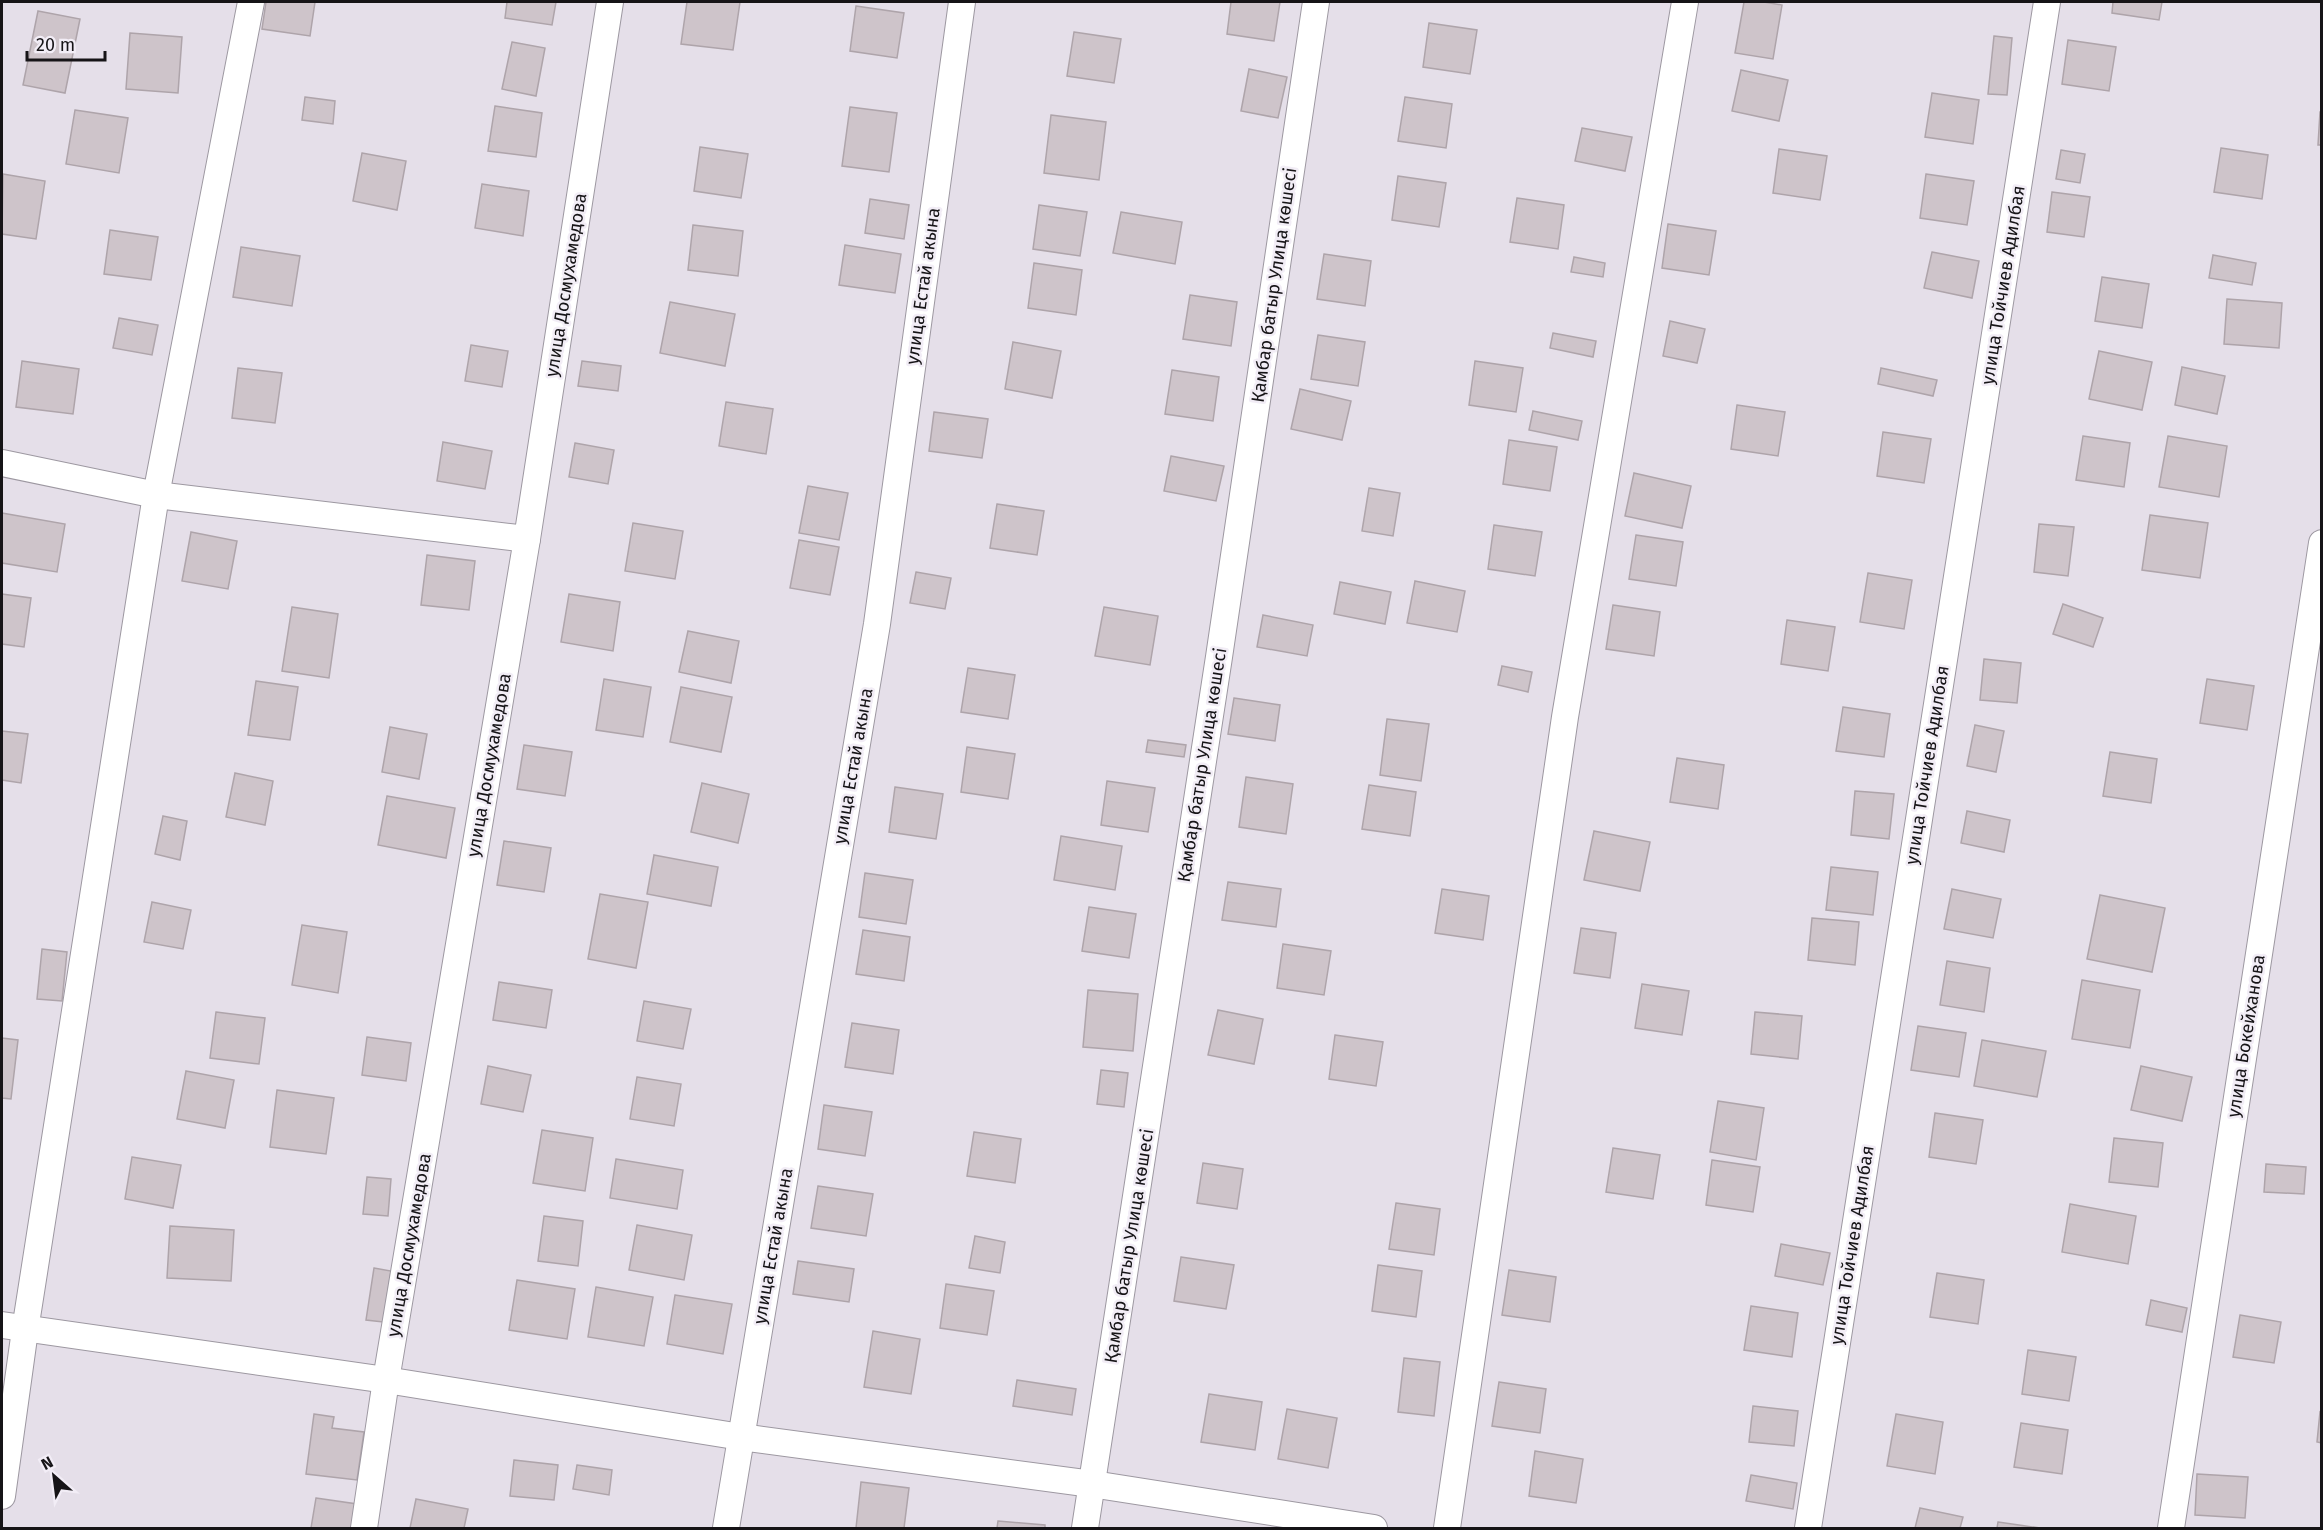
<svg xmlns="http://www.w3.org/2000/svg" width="2323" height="1530" viewBox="0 0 2323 1530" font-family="'Fira Sans',sans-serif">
	<rect width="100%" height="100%" fill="#e5dfe9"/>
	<g fill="#cec4ca" stroke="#aea4aa" stroke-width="1.5">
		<path d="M266 2H315L310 36 262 29Z"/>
		<path d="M507 2H556L552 25 505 18Z"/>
		<path d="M687 2H740L733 50 681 44Z"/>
		<path d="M1231 2H1280L1274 41 1227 34Z"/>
		<path d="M1744 2H1764L1782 5 1773 59 1735 53Z"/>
		<path d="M2113 2H2162L2159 20 2112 13Z"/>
		<path d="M856 6 904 13 897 58 850 51Z"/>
		<path d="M38 11 80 19 65 93 23 85Z"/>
		<path d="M1429 23 1477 30 1470 74 1423 67Z"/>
		<path d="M1074 32 1121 39 1114 83 1067 76Z"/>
		<path d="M130 33 182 37 178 93 126 89Z"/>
		<path d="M1994 36 2012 38 2007 95 1988 94Z"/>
		<path d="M2068 40 2116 47 2109 91 2062 84Z"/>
		<path d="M512 42 545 48 536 96 502 89Z"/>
		<path d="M1249 69 1287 77 1278 118 1241 111Z"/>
		<path d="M1741 70 1788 80 1779 121 1732 111Z"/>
		<path d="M1932 93 1979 100 1973 144 1925 137Z"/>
		<path d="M305 97 335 101 333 124 302 120Z"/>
		<path d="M1405 97 1452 104 1446 148 1398 141Z"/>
		<path d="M495 106 542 113 536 157 488 151Z"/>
		<path d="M850 107 897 113 889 172 842 166Z"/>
		<path d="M75 110 128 118 119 173 66 164Z"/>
		<path d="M2320 112H2322V145H2318Z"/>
		<path d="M1051 115 1106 122 1099 180 1044 173Z"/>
		<path d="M1582 128 1632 137 1625 171 1575 161Z"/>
		<path d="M700 147 748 154 741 198 694 191Z"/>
		<path d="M2221 148 2268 155 2262 199 2214 192Z"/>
		<path d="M1779 149 1827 156 1820 200 1773 193Z"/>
		<path d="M2061 150 2085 154 2080 183 2056 179Z"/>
		<path d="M362 153 406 161 397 210 353 201Z"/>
		<path d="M3 174 45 181 36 239 2 234Z"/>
		<path d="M1926 174 1974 181 1967 225 1920 218Z"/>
		<path d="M1398 176 1446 183 1439 227 1392 220Z"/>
		<path d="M482 184 529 191 523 236 475 228Z"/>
		<path d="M2052 192 2090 197 2084 237 2047 232Z"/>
		<path d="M1517 198 1564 205 1558 249 1510 242Z"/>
		<path d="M870 199 909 205 904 239 865 233Z"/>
		<path d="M1039 205 1087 212 1080 256 1033 249Z"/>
		<path d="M1121 212 1182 222 1175 264 1113 253Z"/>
		<path d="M1668 224 1716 231 1709 275 1662 268Z"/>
		<path d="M693 225 743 231 738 276 688 270Z"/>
		<path d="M110 230 158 237 151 280 104 274Z"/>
		<path d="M845 245 901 254 895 293 839 285Z"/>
		<path d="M241 247 300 256 292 306 233 297Z"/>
		<path d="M1932 252 1979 261 1972 298 1924 288Z"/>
		<path d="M1324 254 1371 261 1365 306 1317 299Z"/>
		<path d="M2213 255 2256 263 2252 285 2209 278Z"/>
		<path d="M1574 257 1605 263 1603 277 1571 272Z"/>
		<path d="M1034 263 1082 270 1076 315 1028 308Z"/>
		<path d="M2102 277 2149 284 2142 328 2095 321Z"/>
		<path d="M1190 295 1237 302 1231 346 1183 339Z"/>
		<path d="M2227 299 2282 303 2279 348 2224 344Z"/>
		<path d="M670 302 735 314 725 366 660 353Z"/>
		<path d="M119 318 158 325 152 355 113 348Z"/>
		<path d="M1670 321 1705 329 1697 363 1663 356Z"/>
		<path d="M1553 333 1596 341 1593 357 1550 348Z"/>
		<path d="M1318 335 1365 342 1358 386 1311 379Z"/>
		<path d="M1013 342 1061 351 1052 398 1005 389Z"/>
		<path d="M471 345 508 351 502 387 465 381Z"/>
		<path d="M2099 351 2152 362 2142 410 2089 399Z"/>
		<path d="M22 361 79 369 73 414 16 407Z"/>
		<path d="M582 361 621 366 618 391 578 386Z"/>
		<path d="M1475 361 1523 368 1516 412 1469 405Z"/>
		<path d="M2182 367 2225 376 2217 414 2175 405Z"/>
		<path d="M238 368 282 373 275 423 232 418Z"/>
		<path d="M1881 368 1937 380 1933 396 1878 384Z"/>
		<path d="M1172 370 1219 377 1213 421 1165 414Z"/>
		<path d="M1300 389 1351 401 1342 440 1291 429Z"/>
		<path d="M726 402 773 409 766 454 719 446Z"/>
		<path d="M1737 405 1785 412 1778 456 1731 449Z"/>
		<path d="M1533 411 1582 421 1578 440 1529 430Z"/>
		<path d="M934 412 988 419 982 458 929 451Z"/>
		<path d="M1883 432 1931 439 1924 483 1877 476Z"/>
		<path d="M2083 436 2130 443 2124 487 2076 480Z"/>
		<path d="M2168 436 2227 446 2219 497 2159 487Z"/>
		<path d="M1509 440 1557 447 1550 491 1503 484Z"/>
		<path d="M443 442 492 451 485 489 437 481Z"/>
		<path d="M575 443 614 450 608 484 569 477Z"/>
		<path d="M1171 456 1224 466 1216 501 1164 491Z"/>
		<path d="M1634 473 1691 486 1682 528 1625 516Z"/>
		<path d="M808 486 848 493 839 540 799 533Z"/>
		<path d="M1369 488 1400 493 1393 536 1362 531Z"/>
		<path d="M997 504 1044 511 1037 555 990 548Z"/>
		<path d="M2 513 65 524 57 572 2 563Z"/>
		<path d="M2150 515 2208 523 2200 578 2142 570Z"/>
		<path d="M633 523 683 531 675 579 625 571Z"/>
		<path d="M2039 524 2074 527 2068 576 2034 572Z"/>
		<path d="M1494 525 1542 532 1535 576 1488 569Z"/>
		<path d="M191 532 237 541 228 589 182 581Z"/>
		<path d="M1636 535 1683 542 1676 586 1629 579Z"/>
		<path d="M799 540 839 547 830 595 790 588Z"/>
		<path d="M427 555 475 561 469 610 421 605Z"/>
		<path d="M916 572 951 578 945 609 910 603Z"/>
		<path d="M1868 573 1912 580 1904 629 1860 622Z"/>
		<path d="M1415 581 1465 591 1457 632 1407 623Z"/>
		<path d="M1340 582 1391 592 1385 624 1334 614Z"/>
		<path d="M2 594 31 598 24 647 2 644Z"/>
		<path d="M569 594 620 602 613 651 561 642Z"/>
		<path d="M2063 604 2103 618 2093 647 2053 634Z"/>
		<path d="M1613 605 1660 612 1654 656 1606 649Z"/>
		<path d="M292 607 338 614 329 678 282 671Z"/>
		<path d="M1104 607 1158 616 1150 665 1095 656Z"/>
		<path d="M1263 615 1313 625 1307 656 1257 647Z"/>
		<path d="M1787 620 1835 627 1828 671 1781 664Z"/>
		<path d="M688 631 739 641 731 683 679 672Z"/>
		<path d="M1984 659 2021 663 2017 703 1980 700Z"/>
		<path d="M1502 666 1532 672 1528 692 1498 685Z"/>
		<path d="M968 668 1015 675 1008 719 961 712Z"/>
		<path d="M604 679 651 687 643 737 596 730Z"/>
		<path d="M2207 679 2254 686 2247 730 2200 723Z"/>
		<path d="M256 681 298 687 290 740 248 735Z"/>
		<path d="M681 687 732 697 721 752 670 742Z"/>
		<path d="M1234 698 1280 705 1275 741 1228 734Z"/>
		<path d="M1843 707 1890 714 1884 757 1836 751Z"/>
		<path d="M1387 719 1429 724 1421 781 1380 775Z"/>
		<path d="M1975 725 2004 731 1996 772 1967 766Z"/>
		<path d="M390 727 427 734 419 779 382 772Z"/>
		<path d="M2 731 28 734 21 783 2 780Z"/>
		<path d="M1148 740 1186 745 1184 757 1146 752Z"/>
		<path d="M524 745 572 752 565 796 517 789Z"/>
		<path d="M967 747 1015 754 1008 799 961 792Z"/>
		<path d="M2110 752 2157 759 2151 803 2103 796Z"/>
		<path d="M1677 758 1724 765 1718 809 1670 802Z"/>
		<path d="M235 773 273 781 265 825 226 817Z"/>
		<path d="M1246 777 1293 784 1286 834 1239 827Z"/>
		<path d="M1107 781 1155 788 1148 832 1101 825Z"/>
		<path d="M702 783 749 794 738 843 691 832Z"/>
		<path d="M1369 785 1416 792 1410 836 1362 829Z"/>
		<path d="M895 787 943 794 936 839 889 832Z"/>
		<path d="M1855 791 1894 794 1889 839 1851 835Z"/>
		<path d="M387 796 455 808 446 858 378 845Z"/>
		<path d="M1967 811 2010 820 2004 852 1961 843Z"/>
		<path d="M163 816 187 821 180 860 155 854Z"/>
		<path d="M1594 831 1650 842 1640 891 1584 880Z"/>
		<path d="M1061 836 1122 846 1115 890 1054 880Z"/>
		<path d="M504 841 551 848 544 892 497 885Z"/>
		<path d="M654 855 718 867 711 906 647 894Z"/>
		<path d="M1831 867 1878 872 1873 915 1826 910Z"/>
		<path d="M865 873 913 880 906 924 859 917Z"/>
		<path d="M1228 882 1281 889 1276 927 1222 920Z"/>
		<path d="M1442 889 1489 896 1483 940 1435 933Z"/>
		<path d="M1952 889 2001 899 1993 938 1944 929Z"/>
		<path d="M600 894 648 902 636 968 588 959Z"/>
		<path d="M2100 895 2165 908 2152 972 2087 959Z"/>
		<path d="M152 902 191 910 183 949 144 942Z"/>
		<path d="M1089 907 1136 914 1129 958 1082 951Z"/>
		<path d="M1812 918 1859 922 1855 965 1808 960Z"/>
		<path d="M302 925 347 932 338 993 292 985Z"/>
		<path d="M1581 928 1616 933 1610 978 1574 973Z"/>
		<path d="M863 930 910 937 904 981 856 974Z"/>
		<path d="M1283 944 1331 951 1324 995 1277 988Z"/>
		<path d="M42 949 67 952 62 1001 37 999Z"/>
		<path d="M1947 961 1990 968 1984 1012 1940 1005Z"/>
		<path d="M2082 980 2140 990 2130 1048 2072 1039Z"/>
		<path d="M499 982 552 990 546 1028 493 1020Z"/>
		<path d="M1642 984 1689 991 1682 1035 1635 1028Z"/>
		<path d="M1088 990 1138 994 1133 1051 1083 1047Z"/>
		<path d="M644 1001 691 1009 683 1049 637 1041Z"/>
		<path d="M1218 1010 1263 1019 1254 1064 1208 1055Z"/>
		<path d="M216 1012 265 1018 259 1064 210 1058Z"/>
		<path d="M1755 1012 1802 1016 1798 1059 1751 1054Z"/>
		<path d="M852 1023 899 1030 893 1074 845 1067Z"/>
		<path d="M1918 1026 1966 1033 1959 1077 1911 1070Z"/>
		<path d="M1335 1035 1383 1042 1376 1086 1329 1079Z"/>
		<path d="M367 1037 411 1043 406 1081 362 1075Z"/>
		<path d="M2 1038 18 1040 11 1099 2 1098Z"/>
		<path d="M1982 1040 2046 1051 2037 1097 1974 1086Z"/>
		<path d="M488 1066 531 1075 523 1112 481 1104Z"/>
		<path d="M2141 1066 2192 1077 2182 1121 2131 1110Z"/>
		<path d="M1101 1070 1128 1073 1124 1107 1097 1104Z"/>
		<path d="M186 1071 234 1080 225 1128 177 1119Z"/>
		<path d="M637 1077 681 1084 674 1126 630 1119Z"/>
		<path d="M277 1090 334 1098 326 1154 270 1147Z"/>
		<path d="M1718 1101 1764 1108 1756 1160 1710 1152Z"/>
		<path d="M824 1105 872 1112 865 1156 818 1149Z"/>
		<path d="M1935 1113 1983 1120 1976 1164 1929 1157Z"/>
		<path d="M542 1130 593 1138 585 1191 533 1183Z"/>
		<path d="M974 1132 1021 1139 1015 1183 967 1176Z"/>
		<path d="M2114 1138 2163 1143 2158 1187 2109 1182Z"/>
		<path d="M1613 1148 1660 1155 1653 1199 1606 1192Z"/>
		<path d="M132 1157 181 1165 173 1208 125 1199Z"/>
		<path d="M616 1159 683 1170 677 1209 610 1198Z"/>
		<path d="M1712 1160 1760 1167 1753 1212 1706 1205Z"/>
		<path d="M1203 1163 1243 1169 1237 1209 1197 1203Z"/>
		<path d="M2266 1164 2306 1167 2304 1194 2264 1192Z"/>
		<path d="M367 1177 391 1179 388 1216 363 1214Z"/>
		<path d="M818 1186 873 1194 866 1236 811 1228Z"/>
		<path d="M1396 1203 1440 1209 1434 1255 1389 1249Z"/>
		<path d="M2070 1204 2136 1216 2128 1264 2062 1252Z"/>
		<path d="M544 1216 583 1221 578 1266 538 1261Z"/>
		<path d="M637 1225 692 1235 684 1280 629 1270Z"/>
		<path d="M170 1226 234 1230 231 1281 167 1278Z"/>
		<path d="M975 1236 1005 1242 1000 1273 969 1268Z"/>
		<path d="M1781 1244 1830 1253 1823 1285 1775 1276Z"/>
		<path d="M1181 1257 1234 1265 1226 1309 1174 1301Z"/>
		<path d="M798 1261 854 1269 849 1302 793 1294Z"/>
		<path d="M1378 1265 1422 1271 1416 1317 1372 1311Z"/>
		<path d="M374 1268 391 1271 383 1322 366 1320Z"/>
		<path d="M1509 1270 1556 1277 1550 1322 1502 1315Z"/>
		<path d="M1937 1273 1984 1280 1978 1324 1930 1317Z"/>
		<path d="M517 1280 575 1289 567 1339 509 1330Z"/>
		<path d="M946 1284 994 1291 987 1335 940 1328Z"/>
		<path d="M596 1287 653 1297 644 1346 588 1337Z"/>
		<path d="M675 1295 732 1304 723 1354 667 1344Z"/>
		<path d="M2151 1300 2187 1308 2182 1332 2146 1325Z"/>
		<path d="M1751 1306 1798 1313 1792 1357 1744 1350Z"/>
		<path d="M2240 1315 2281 1322 2274 1363 2233 1357Z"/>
		<path d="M873 1331 920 1339 911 1394 864 1387Z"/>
		<path d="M2028 1350 2076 1357 2069 1401 2022 1394Z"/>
		<path d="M1404 1358 1440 1362 1434 1416 1398 1412Z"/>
		<path d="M1017 1380 1076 1389 1072 1415 1013 1406Z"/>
		<path d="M1499 1382 1546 1389 1540 1433 1492 1426Z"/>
		<path d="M1209 1394 1262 1402 1255 1450 1201 1442Z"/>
		<path d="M1753 1406 1798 1411 1794 1446 1749 1442Z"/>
		<path d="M1287 1409 1337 1418 1328 1468 1278 1459Z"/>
		<path d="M2320 1412 2322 1413V1443L2317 1442Z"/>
		<path d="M314 1414 334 1417 332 1428 364 1432 357 1480 306 1474Z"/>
		<path d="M1896 1414 1943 1422 1935 1474 1887 1466Z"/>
		<path d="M2021 1423 2068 1430 2062 1474 2014 1467Z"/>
		<path d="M1535 1451 1583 1459 1576 1503 1529 1496Z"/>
		<path d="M514 1460 558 1465 554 1500 510 1496Z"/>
		<path d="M577 1465 612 1470 609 1495 573 1489Z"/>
		<path d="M2197 1474 2248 1477 2245 1518 2195 1515Z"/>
		<path d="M1751 1475 1797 1483 1793 1509 1746 1501Z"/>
		<path d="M861 1482 909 1488 904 1528H856Z"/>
		<path d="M316 1498 357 1504 353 1528H311Z"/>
		<path d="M416 1499 468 1509 464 1528H410Z"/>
		<path d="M1920 1508 1963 1517 1960 1528H1915Z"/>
		<path d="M998 1521 1045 1525V1528H997Z"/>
		<path d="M1998 1522 2040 1528H1997Z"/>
	</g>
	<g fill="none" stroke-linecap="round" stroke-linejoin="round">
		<defs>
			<g id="street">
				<path d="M2 463 156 495 527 539"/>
				<path d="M2 1325 386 1380 741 1437 1092 1484 1374 1528"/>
				<path d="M2 1496 25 1330 156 495 251 2"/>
				<path d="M364 1528 386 1380 527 539 610 2"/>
				<path d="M726 1528 877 624 962 2"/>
				<path d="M1085 1528 1219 657 1316 2"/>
				<path d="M1447 1528 1565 717 1685 2"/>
				<path d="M1808 1528 2047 2"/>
				<path d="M2171 1528 2322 543"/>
			</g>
		</defs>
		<use href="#street" stroke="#9d98a1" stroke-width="28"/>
		<use href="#street" stroke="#fff" stroke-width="26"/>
	</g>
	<g text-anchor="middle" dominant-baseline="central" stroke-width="5" stroke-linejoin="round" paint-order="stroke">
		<g font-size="18" fill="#161417" stroke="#f2edf6">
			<text transform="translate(566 285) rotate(-81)">улица Досмухамедова</text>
			<text transform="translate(1274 285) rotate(-82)">Қамбар батыр Улица көшесі</text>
			<text transform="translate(2003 285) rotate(-81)">улица Тойчиев Адилбая</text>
			<text transform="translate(923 286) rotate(-82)">улица Естай акына</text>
			<text transform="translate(489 765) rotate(-80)">улица Досмухамедова</text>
			<text transform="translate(1202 765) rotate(-81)">Қамбар батыр Улица көшесі</text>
			<text transform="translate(1927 765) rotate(-81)">улица Тойчиев Адилбая</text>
			<text transform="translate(853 766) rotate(-80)">улица Естай акына</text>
			<text transform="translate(2246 1036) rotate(-81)">улица Бокейханова</text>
			<text transform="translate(409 1245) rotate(-80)">улица Досмухамедова</text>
			<text transform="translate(1852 1245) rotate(-81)">улица Тойчиев Адилбая</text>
			<text transform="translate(773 1246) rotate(-80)">улица Естай акына</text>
			<text transform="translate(1129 1246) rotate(-81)">Қамбар батыр Улица көшесі</text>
		</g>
	</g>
	<rect width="2323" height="1530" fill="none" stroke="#161417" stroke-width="6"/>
	<g transform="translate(54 1476) rotate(332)" stroke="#f2edf6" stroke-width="4.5" paint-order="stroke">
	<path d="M0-4.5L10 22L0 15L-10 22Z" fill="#161417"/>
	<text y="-9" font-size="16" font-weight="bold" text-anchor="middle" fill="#161417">N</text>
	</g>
	<path d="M27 51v9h78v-9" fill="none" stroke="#161417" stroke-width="3"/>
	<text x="36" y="51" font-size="18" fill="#161417" stroke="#f2edf6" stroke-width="4.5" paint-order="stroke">20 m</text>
</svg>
